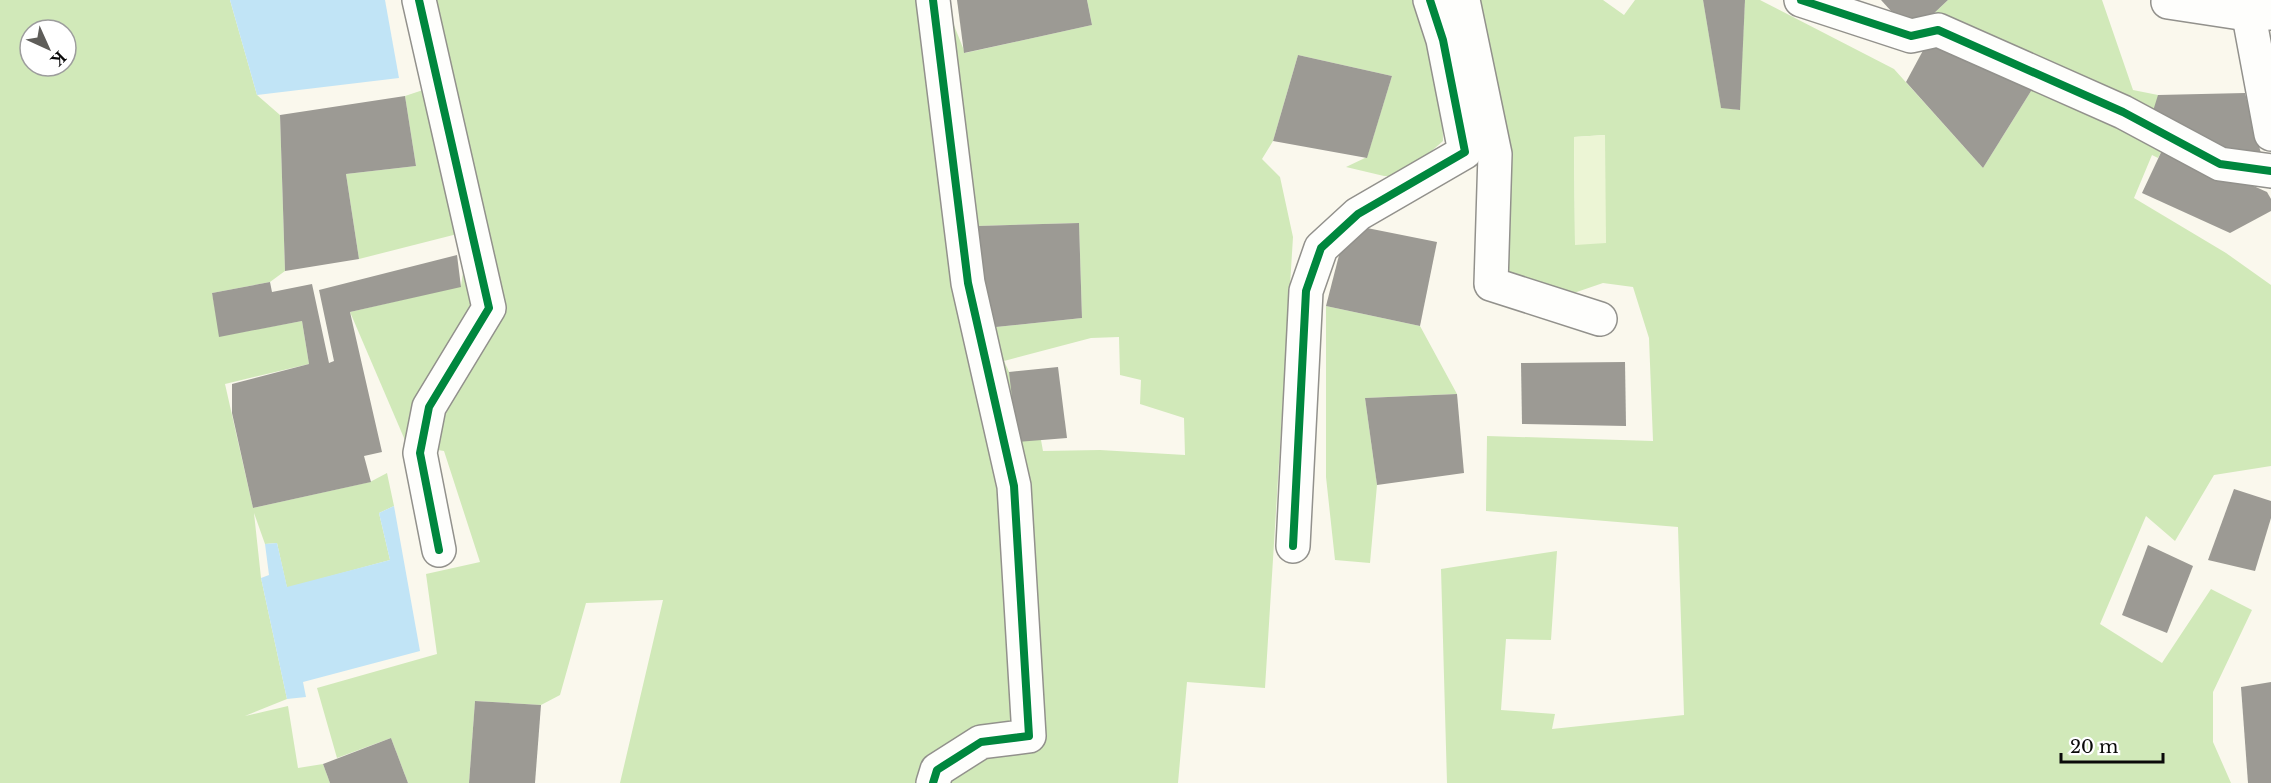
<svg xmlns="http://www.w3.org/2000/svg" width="2271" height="783" viewBox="0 0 2271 783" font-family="'Libre Baskerville',serif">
	<rect width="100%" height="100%" fill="#faf8ed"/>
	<g fill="#d1e9b9" fill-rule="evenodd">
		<path d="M0 0H230L257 95 280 115 285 271 270 282 212 293 220 336 302 321 309 364 225 384 253 508 370 482 387 473 394 506 379 513 390 560 287 588 277 543 265 544 254 513 261 578 287 699 245 716 288 706 298 768 323 764 330 783H0ZM30 30H66V66H30Z"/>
		<path d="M427 0H944L965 53 1092 25 1087 0H1412L1442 89 1443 141 1403 176H1384L1346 167 1367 157 1392 76 1298 55 1273 141 1262 159 1280 177 1293 237 1265 688 1187 682 1178 783H620L663 600 586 603 560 695 541 705 475 701 469 783H408L391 738 337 758 317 688 437 654 426 574 480 562 444 451 407 445 350 312 461 286 469 231 359 259 346 174 416 166 405 96 450 81ZM1079 223 1082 318 986 328 978 226ZM1119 337 1120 375 1141 380 1140 404 1184 418 1185 455 1100 450 1043 451 1041 440 1004 361 1091 338Z"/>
		<path d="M1447 0H1603L1624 15 1635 0H1703L1721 107 1739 110 1745 0H1760L1894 69 1983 168 2036 83 1926 21 1948 0H2102L2133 90 2158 95 2164 146 2158 158 2152 155 2134 198 2226 253 2271 285V466L2214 475 2175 541 2146 516 2100 624 2162 663 2211 589 2252 610 2213 692V742L2231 783H1447L1441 569 1557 551 1551 640 1506 639 1501 710 1555 714 1552 729 1684 715 1678 527 1486 511 1487 436 1653 441 1649 338 1633 287 1603 283 1568 295 1478 276V124ZM1605 135 1575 245 1574 137Z"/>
		<path d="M1326 306 1420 326 1457 394 1365 398 1377 485 1370 563 1335 560 1326 477Z"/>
	</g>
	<path fill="#ecf5d5" d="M1605 135 1606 243 1575 245 1574 137Z"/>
	<g fill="#c1e4f6">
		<path d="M230 0H385L399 78 257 95Z"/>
		<path d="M394 506 420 651 303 682 306 697 287 699 261 578 269 575 265 544 277 543 287 587 390 560 379 513Z"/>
	</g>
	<g fill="#9c9a94">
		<path d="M957 0H1087L1092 25 964 53Z"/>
		<path d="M1703 0H1745L1740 110 1721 108Z"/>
		<path d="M1881 0H1948L1912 34Z"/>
		<path d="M1933 32 2036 83 1983 168 1906 82Z"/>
		<path d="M1298 55 1392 76 1367 158 1273 141Z"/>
		<path d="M2245 93 2267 176 2148 127 2158 95Z"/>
		<path d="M405 96 416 166 346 174 359 259 285 271 280 115Z"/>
		<path d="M2164 146 2267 192 2271 199V211L2230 233 2142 193Z"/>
		<path d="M1079 223 1082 318 986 328 978 226Z"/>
		<path d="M1347 224 1437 242 1420 326 1326 306Z"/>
		<path d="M457 255 461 287 350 312 382 452 364 456 371 482 253 508 232 413V384L309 364 302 321 219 337 212 293 270 282 272 292 312 284 329 363 334 361 319 290Z"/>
		<path d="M1625 362 1626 426 1522 424 1521 363Z"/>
		<path d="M1058 367 1067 438 1017 442 1009 372Z"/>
		<path d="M1457 394 1464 473 1377 485 1365 398Z"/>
		<path d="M2234 489 2271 501V518L2255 571 2208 560Z"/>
		<path d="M2148 545 2193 566 2167 633 2122 615Z"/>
		<path d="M2271 682V783H2248L2241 687Z"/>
		<path d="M475 701 541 705 535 783H469Z"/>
		<path d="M391 738 408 783H330L323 764Z"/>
	</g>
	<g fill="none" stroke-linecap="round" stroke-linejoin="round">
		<defs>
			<g id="minor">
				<path d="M419 0 489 308 429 407 420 453 439 550"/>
				<path d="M1463 0 1495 154 1491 284 1600 319"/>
				<path d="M1801 0 1911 36 1938 30 2123 112 2220 164 2271 171"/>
				<path d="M2246 0 2271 134"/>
				<path d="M2168 2 2247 14 2271 13"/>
				<path d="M1293 546 1306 291 1321 248 1358 214 1465 152 1443 40 1430 0"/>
				<path d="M933 783 937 770 981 742 1029 736 1014 486 968 283 933 0"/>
			</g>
		</defs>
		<use href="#minor" stroke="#92918c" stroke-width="36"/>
		<use href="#minor" stroke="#fefefc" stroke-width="33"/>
		<defs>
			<g id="cycleway">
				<path d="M419 0 489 308 429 407 420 453 439 550"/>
				<path d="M1801 0 1911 36 1938 30 2123 112 2220 164 2271 171"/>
				<path d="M1293 546 1306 291 1321 248 1358 214 1465 152 1443 40 1430 0"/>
				<path d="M933 783 937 770 981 742 1029 736 1014 486 968 283 933 0"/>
			</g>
		</defs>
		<use href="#cycleway" stroke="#fff" stroke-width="11"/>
		<use href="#cycleway" stroke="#00873e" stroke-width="8"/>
	</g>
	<g transform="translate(48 48) rotate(135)"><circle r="28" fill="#ffffff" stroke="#9d9d9d" stroke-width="1.5"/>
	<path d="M0-4.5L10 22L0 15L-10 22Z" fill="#5e5d59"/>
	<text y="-9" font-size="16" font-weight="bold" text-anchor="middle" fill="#0a0a0a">K</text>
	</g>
	<path d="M2061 753v9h102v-9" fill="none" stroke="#0a0a0a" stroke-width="3"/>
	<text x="2070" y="753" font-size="18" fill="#0a0a0a" stroke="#ffffff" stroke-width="4.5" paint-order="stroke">20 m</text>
</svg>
